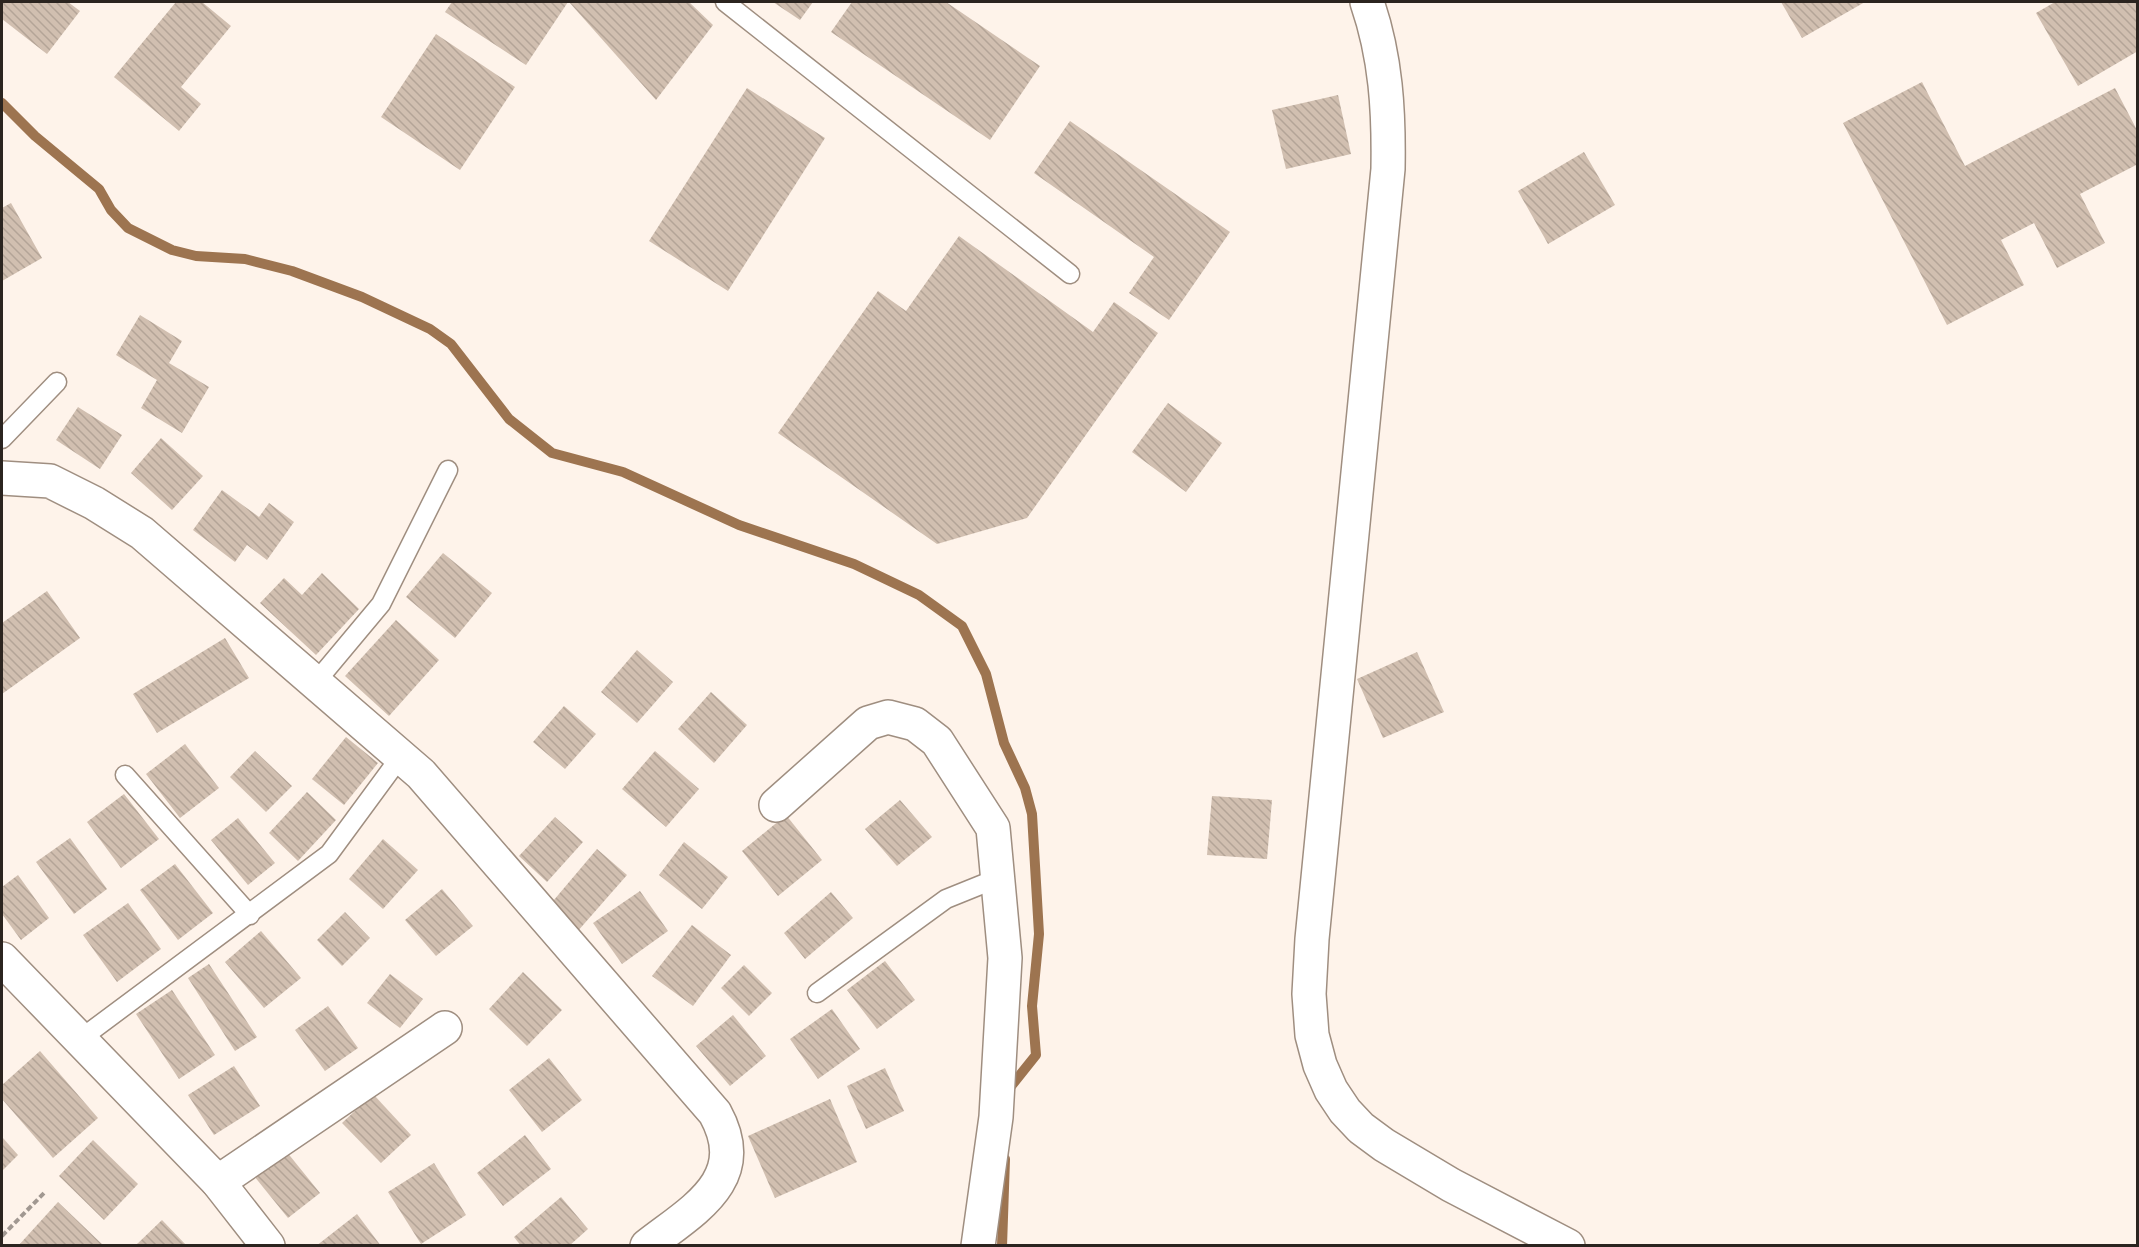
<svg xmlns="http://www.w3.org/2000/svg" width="2139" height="1247" viewBox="0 0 2139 1247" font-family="'Asap Condensed',sans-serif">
	<defs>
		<pattern id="building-back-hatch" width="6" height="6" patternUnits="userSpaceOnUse" patternTransform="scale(1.5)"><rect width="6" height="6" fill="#d1bfb0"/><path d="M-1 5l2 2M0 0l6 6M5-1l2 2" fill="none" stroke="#b4a497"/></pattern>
	</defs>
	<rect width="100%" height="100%" fill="#fef3ea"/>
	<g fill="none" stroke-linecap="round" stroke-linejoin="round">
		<g stroke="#9d7450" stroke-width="10">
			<path d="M2 103 35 136 99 189 111 210 128 228 172 250 196 256 245 259 292 271 362 297 430 329 451 344 509 419 552 453 623 472 739 525 854 564 919 595 962 626 986 674 1004 743 1025 788 1032 814 1039 934 1032 1006 1036 1055 1008 1090"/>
			<path d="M1002 1246 1005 1159"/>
		</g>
	</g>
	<g fill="url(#building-back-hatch)">
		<path d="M2 2H68L80 11 47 54 2 19Z"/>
		<path d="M176 2H202L231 26 181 87 201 104 179 131 114 77Z"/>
		<path d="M452 2H568L526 65 445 12Z"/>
		<path d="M569 2H689L713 25 656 100Z"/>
		<path d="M773 2H813L800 20Z"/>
		<path d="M852 2H946L1040 66 990 140 831 32Z"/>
		<path d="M1781 2H1865L1802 38Z"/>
		<path d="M2055 2H2138V51L2078 86 2036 13Z"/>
		<path d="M436 34 515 87 460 170 381 117Z"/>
		<path d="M1922 82 1965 166 2115 88 2138 132V164L2080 194 2105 243 2057 268 2034 223 2001 240 2024 285 1947 325 1843 123Z"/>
		<path d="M747 88 825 138 728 291 649 241Z"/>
		<path d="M1338 95 1351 154 1286 169 1272 110Z"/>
		<path d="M1070 121 1230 232 1169 320 1129 293 1154 257 1034 173Z"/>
		<path d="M1584 152 1615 205 1548 244 1518 191Z"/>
		<path d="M11 203 42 258 2 281V208Z"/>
		<path d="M959 236 1093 332 1114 302 1158 333 1027 518 937 544 778 433 878 291 906 311Z"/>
		<path d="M140 315 182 341 169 363 209 387 182 433 141 408 157 380 116 355Z"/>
		<path d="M1168 403 1222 443 1186 492 1132 452Z"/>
		<path d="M78 407 122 435 100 469 56 440Z"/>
		<path d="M161 438 203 476 172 510 131 473Z"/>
		<path d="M222 490 259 517 269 503 294 522 267 560 247 545 235 562 193 530Z"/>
		<path d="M443 553 492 593 455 638 406 597Z"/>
		<path d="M322 573 359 609 316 655 260 603 284 578 302 595Z"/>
		<path d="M47 591 80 638 2 694V623Z"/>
		<path d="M396 620 439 660 389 716 345 676Z"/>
		<path d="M225 638 249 678 157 733 133 694Z"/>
		<path d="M637 650 673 682 637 723 601 692Z"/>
		<path d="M1417 652 1444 712 1383 738 1357 679Z"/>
		<path d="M711 692 747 725 714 763 678 729Z"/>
		<path d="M564 706 596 734 565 769 533 742Z"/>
		<path d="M346 737 378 763 344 805 312 779Z"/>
		<path d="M185 744 219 788 180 818 146 774Z"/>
		<path d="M255 751 292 786 266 812 230 777Z"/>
		<path d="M655 751 699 789 666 827 622 789Z"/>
		<path d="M307 792 336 820 298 861 269 833Z"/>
		<path d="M124 794 159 839 121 868 87 822Z"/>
		<path d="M1212 796 1272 800 1267 859 1207 855Z"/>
		<path d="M900 800 932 837 897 866 865 829Z"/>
		<path d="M786 815 822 860 778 896 742 851Z"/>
		<path d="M555 817 583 842 547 882 519 856Z"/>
		<path d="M238 818 275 863 248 885 211 840Z"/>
		<path d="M70 838 107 889 74 914 36 862Z"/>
		<path d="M383 839 418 870 383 909 349 879Z"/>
		<path d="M684 842 728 877 702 909 659 875Z"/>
		<path d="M597 849 627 875 577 932 548 907Z"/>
		<path d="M175 864 213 913 178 940 140 890Z"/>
		<path d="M18 875 49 918 21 940 2 914V887Z"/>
		<path d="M442 889 473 926 436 956 405 920Z"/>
		<path d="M640 891 668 931 622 964 593 923Z"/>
		<path d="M831 892 853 918 805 959 784 933Z"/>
		<path d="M128 903 161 949 117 982 83 935Z"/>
		<path d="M345 912 370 938 342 966 317 940Z"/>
		<path d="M692 925 731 955 693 1006 652 976Z"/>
		<path d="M261 931 301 978 264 1008 225 962Z"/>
		<path d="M885 961 915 1000 877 1029 847 990Z"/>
		<path d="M209 964 257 1037 235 1051 188 978Z"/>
		<path d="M744 965 772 993 749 1016 721 988Z"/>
		<path d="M523 972 562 1010 527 1046 489 1009Z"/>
		<path d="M390 974 423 999 400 1028 367 1003Z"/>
		<path d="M172 990 215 1055 179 1079 136 1014Z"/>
		<path d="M328 1006 358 1048 325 1071 295 1030Z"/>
		<path d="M832 1009 860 1049 818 1079 790 1039Z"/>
		<path d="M733 1015 766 1056 730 1086 696 1046Z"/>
		<path d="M40 1051 98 1118 53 1158 2 1099V1085Z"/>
		<path d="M549 1058 582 1100 542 1132 509 1090Z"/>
		<path d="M234 1066 260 1106 214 1135 188 1095Z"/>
		<path d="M885 1068 904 1111 866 1129 847 1086Z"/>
		<path d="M373 1094 411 1135 381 1163 342 1123Z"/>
		<path d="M830 1099 857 1162 775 1198 748 1136Z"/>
		<path d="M525 1135 551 1169 503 1206 477 1173Z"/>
		<path d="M2 1137 18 1155 2 1171Z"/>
		<path d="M93 1140 138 1184 104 1220 59 1176Z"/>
		<path d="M286 1151 320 1193 288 1218 254 1176Z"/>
		<path d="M434 1163 466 1215 421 1244 388 1192Z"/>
		<path d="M561 1197 588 1229 569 1246H521L514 1237Z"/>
		<path d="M58 1202 104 1246H18Z"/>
		<path d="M357 1214 381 1246H316Z"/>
		<path d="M162 1220 187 1246H135Z"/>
	</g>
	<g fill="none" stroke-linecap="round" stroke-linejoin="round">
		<defs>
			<g id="service">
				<path d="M725 2 1070 274"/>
				<path d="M2 439 57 382"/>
				<path d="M315 683 381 604 448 470"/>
				<path d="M125 775 250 915"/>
				<path d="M817 993 946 899 998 878"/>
				<path d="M79 1040 329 854 401 756"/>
			</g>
			<g id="minor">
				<path d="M1367 2C1386 57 1389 111 1388 169L1312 939 1309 994 1312 1035 1320 1065 1331 1090 1345 1111 1361 1128 1384 1145 1451 1185 1568 1246"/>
				<path d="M2 478 50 481 94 503 142 533 421 774 715 1113C752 1180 693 1210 647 1246"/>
				<path d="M776 805 868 723 888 717 915 724 937 741 993 828 1005 958 996 1117 978 1246"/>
				<path d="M2 959 218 1182 268 1246"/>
				<path d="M218 1182 445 1028"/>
			</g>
		</defs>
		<use href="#service" stroke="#9f8e80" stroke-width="21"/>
		<use href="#minor" stroke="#9f8e80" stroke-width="36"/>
		<path stroke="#a19891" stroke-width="4" stroke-dasharray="6 3" stroke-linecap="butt" d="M2 1236 45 1192"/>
		<use href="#service" stroke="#fff" stroke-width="18"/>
		<use href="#minor" stroke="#fff" stroke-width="33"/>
	</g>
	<rect width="2139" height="1247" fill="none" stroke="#2b241f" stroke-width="6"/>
</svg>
